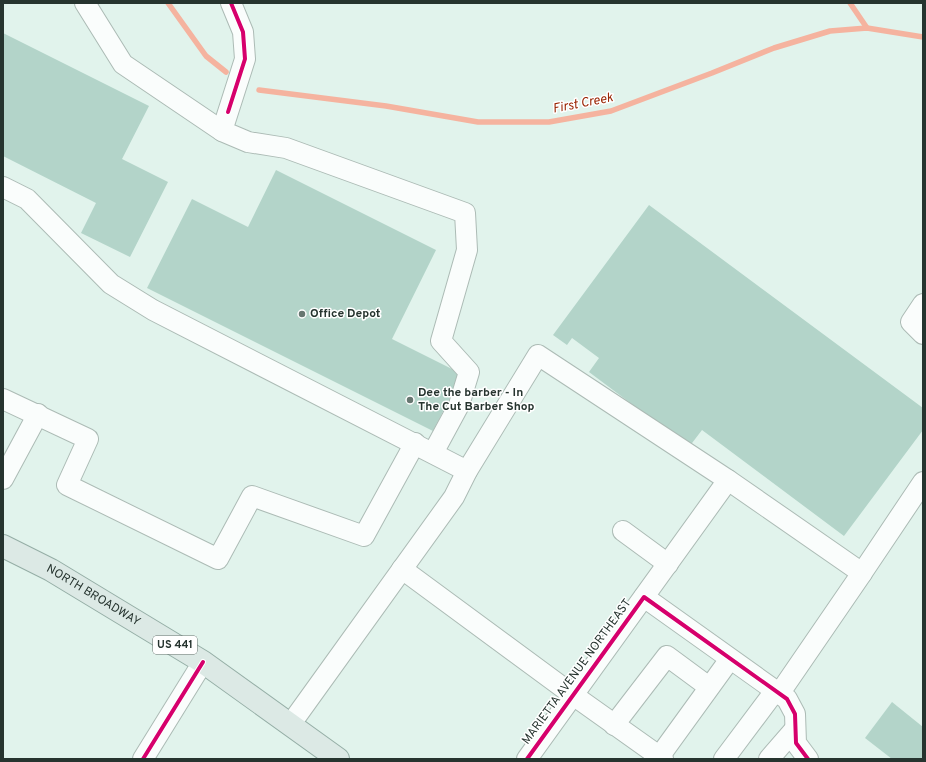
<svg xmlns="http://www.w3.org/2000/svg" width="926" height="762" viewBox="0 0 926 762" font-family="Overpass,sans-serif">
	<rect width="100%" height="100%" fill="#e1f3ec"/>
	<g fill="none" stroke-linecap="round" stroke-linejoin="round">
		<g stroke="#f5b39f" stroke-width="5.5">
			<path d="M168 3 206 56 226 72"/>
			<path d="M850 3 867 28"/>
			<path d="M259 90 386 106 478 122H549L611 111 712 73 774 48 830 31 867 28 923 37"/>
		</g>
	</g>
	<g fill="#b3d4c9">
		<path d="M3 33 149 106 122 159 168 182 130 257 81 233 96 203 3 156Z"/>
		<path d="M276 170 436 250 392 339 462 374 433 431 147 288 192 199 248 227Z"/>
		<path d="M649 205 923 408V430L844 536 702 430 689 447 589 372 599 358 572 338 567 345 553 335Z"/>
		<path d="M892 702 923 727V759H892L865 738Z"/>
	</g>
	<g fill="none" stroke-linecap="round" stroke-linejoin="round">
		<defs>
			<g id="minor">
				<path d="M85 3 123 64 222 131"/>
				<path d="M231 3 243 32 245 59 222 131 248 142 286 148 465 213 467 250 441 341 469 372 459 405 433 453"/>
				<path d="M3 187 27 199 111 284 153 310 467 471"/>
				<path d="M923 304 911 322 923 334"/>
				<path d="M3 399 88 439 67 485 218 559 252 496 364 536 415 443"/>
				<path d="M3 479 38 414"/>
				<path d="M623 531 668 564"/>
				<path d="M402 569 573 695 663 759"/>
				<path d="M644 597 787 699 795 714 796 743 808 759"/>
				<path d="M779 694 862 573"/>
				<path d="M290 725 454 497 467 471 538 355 728 480 862 573 923 482"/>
				<path d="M614 725 667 656 709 687"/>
				<path d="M659 757 730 659"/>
				<path d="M143 759 203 662"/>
				<path d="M527 759 728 480"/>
				<path d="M724 759 775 691"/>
				<path d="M769 759 795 729"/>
			</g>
			<g id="major">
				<path id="s1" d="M3 546 51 570 203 662 338 759"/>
			</g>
		</defs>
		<use href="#minor" stroke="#acbbb5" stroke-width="22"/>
		<use href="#major" stroke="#95aea6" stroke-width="24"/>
		<use href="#minor" stroke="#fafdfc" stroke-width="20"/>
		<use href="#major" stroke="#dce9e5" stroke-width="22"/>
		<defs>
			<g id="cycleway">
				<path d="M228 112 245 59 243 32 231 3"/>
				<path d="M143 759 203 662"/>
				<path d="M527 759 644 597 787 699 795 714 796 743 808 759"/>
			</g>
		</defs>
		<use href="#cycleway" stroke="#fff" stroke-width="6"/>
		<use href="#cycleway" stroke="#d6006c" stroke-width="4"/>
	</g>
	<g fill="#677771" stroke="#fff" stroke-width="1.5">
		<circle cx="302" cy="314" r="4"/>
		<circle cx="410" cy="400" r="4"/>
	</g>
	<g text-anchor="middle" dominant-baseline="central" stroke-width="3" stroke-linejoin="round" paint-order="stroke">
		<rect fill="#fff" stroke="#67716d" stroke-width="1" x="153" y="636" width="44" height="18" rx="3"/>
		<g font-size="11" font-weight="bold" fill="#26342f">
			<text x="175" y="645">US 441</text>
		</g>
		<g font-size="12" font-weight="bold" fill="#26342f" stroke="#fff" text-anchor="start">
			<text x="310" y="314">Office Depot</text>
			<text x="418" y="393">Dee the barber - In<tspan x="418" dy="14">The Cut Barber Shop</tspan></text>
		</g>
		<g font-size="12" fill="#26342f" stroke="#fff">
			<text stroke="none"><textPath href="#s1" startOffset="103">NORTH BROADWAY</textPath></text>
			<text transform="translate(577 672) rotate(-54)">MARIETTA AVENUE NORTHEAST</text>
		</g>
		<g font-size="13" font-style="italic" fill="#9a2403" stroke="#fff">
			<text transform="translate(583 104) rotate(-11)">First Creek</text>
		</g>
	</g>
	<rect width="926" height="762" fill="none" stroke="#26342f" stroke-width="8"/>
</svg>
